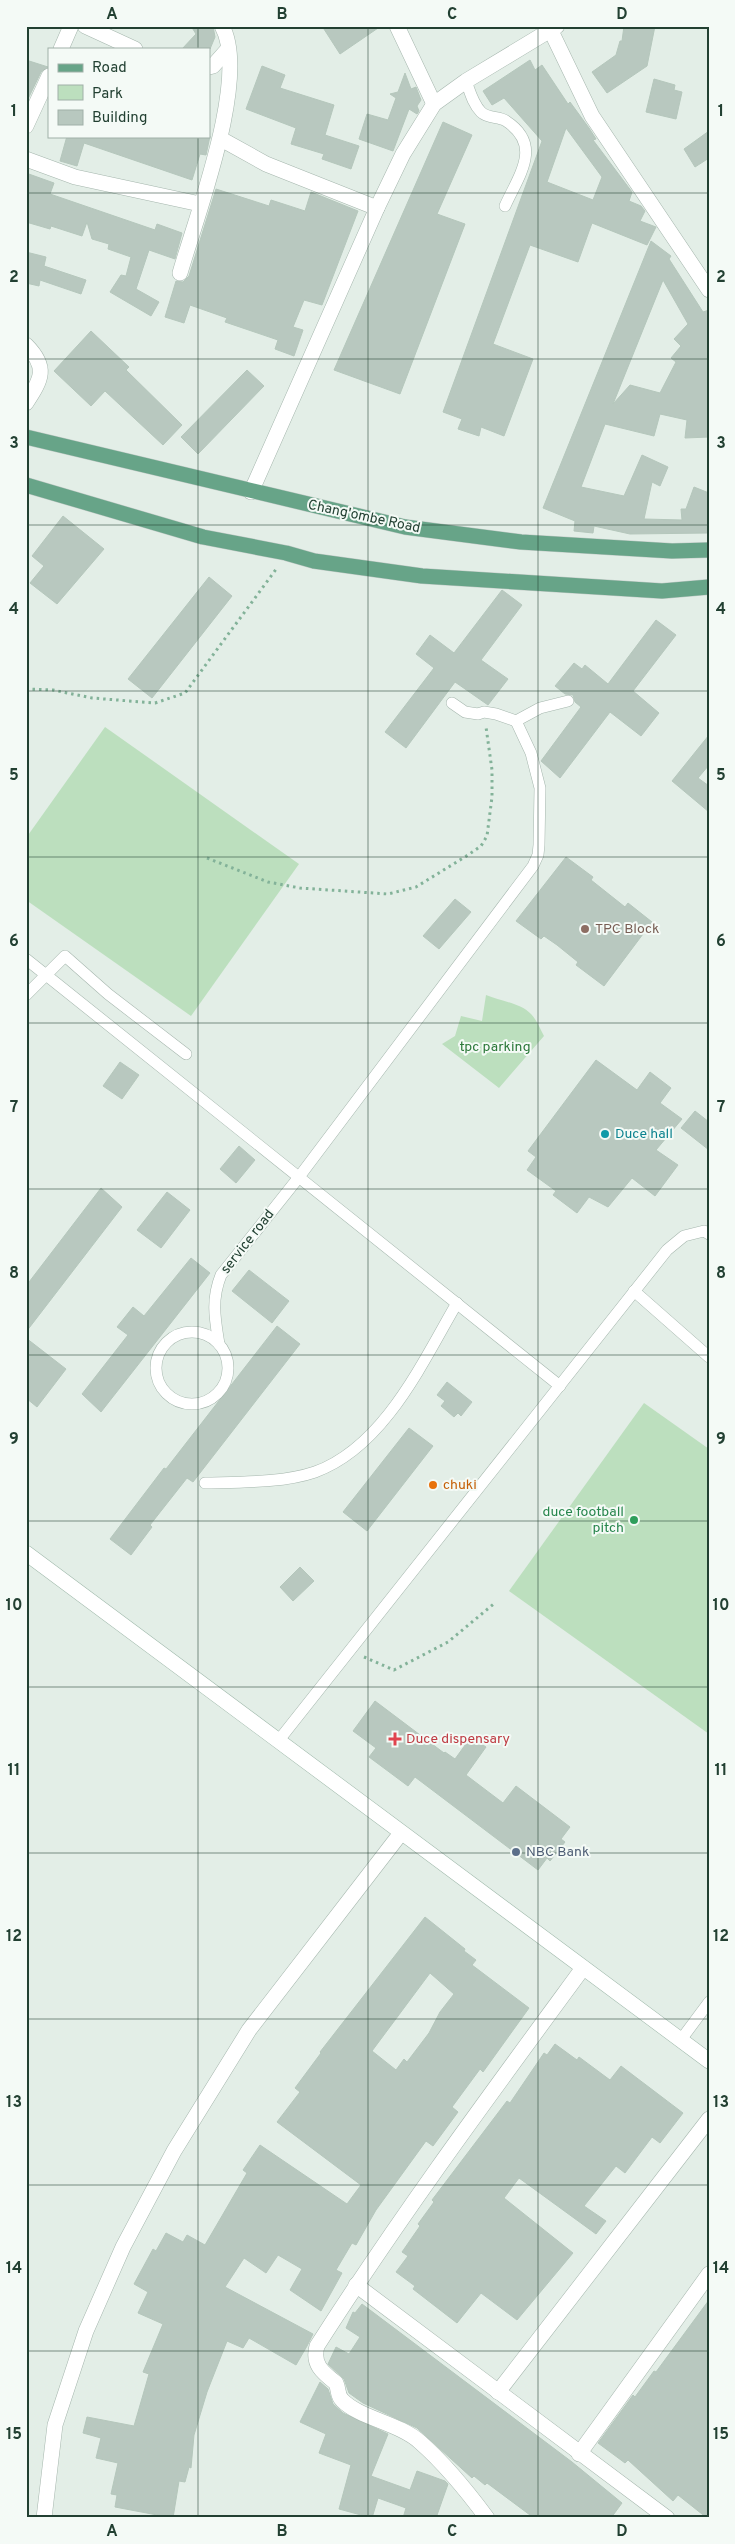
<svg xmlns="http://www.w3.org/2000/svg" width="735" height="2544" viewBox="0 0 735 2544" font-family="Overpass,sans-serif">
	<rect width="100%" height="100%" fill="#e3eee7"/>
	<g fill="#bcdfbe">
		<path d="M105 727 299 864 191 1016 26 900V838Z"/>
		<path d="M486 995C500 1001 521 1003 531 1014 537 1020 540 1029 544 1036L499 1088 442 1044 455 1036 461 1016 482 1021Z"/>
		<path d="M644 1403 709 1449V1734L509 1591Z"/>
	</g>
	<g fill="#b8c8bf" stroke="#b5c7bc" fill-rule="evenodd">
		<path d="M191 26H213L215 37 210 49H182L196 34Z"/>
		<path d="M322 26H381L340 54Z"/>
		<path d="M624 26H655L647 66 607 93 592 72 616 55 620 41H622Z"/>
		<path d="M26 60 48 67 41 72 27 101Z"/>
		<path d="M530 60 535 70 542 65 568 104 570 102 589 128 596 139 593 140 632 192 629 201 641 206 645 211 640 221 656 227 647 245 592 223 578 262 530 245 493 344 533 359 504 436 481 427 479 436 458 429 462 419 443 412 542 141 504 98 492 105 483 91ZM566 128 602 177 593 200 547 182Z"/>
		<path d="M262 66 285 75 280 88 334 105 325 135 359 146 351 169 322 159 324 154 291 144 296 128 246 109Z"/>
		<path d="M405 73 411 89 416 87 421 100 417 106 419 111 417 114 409 109 393 151 359 139 367 114 388 120 396 98 390 94 398 92Z"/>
		<path d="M654 79 675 85 674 90 682 92 676 119 646 112Z"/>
		<path d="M443 122 472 135 437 214 465 224 400 394 334 370Z"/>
		<path d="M709 131V158L695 167 684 149Z"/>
		<path d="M67 136H210L206 155 200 154 192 180 84 143 77 166 60 161Z"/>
		<path d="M26 173 54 183 50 194 155 230 157 224 182 233 175 259 149 250 136 289 159 302 151 316 110 292 121 275 126 276 131 257 108 249 109 244 92 239 87 222 82 236 51 226 50 229 26 222Z"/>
		<path d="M216 189 269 206 271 200 305 211 311 192 358 211 322 305 304 300 293 327 303 330 294 356 275 349 278 340 225 322 227 318 190 305 184 323 165 317 176 281 183 282 189 276Z"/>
		<path d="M651 241 671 256 669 259 703 312 709 310V437L685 438 687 420 660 414 654 436 605 424 581 487 624 496 642 455 668 467 660 486 652 482 644 519 682 520 681 509H686L694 487 709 493V533L630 534 594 526 593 533 574 531 575 521 543 508ZM663 280 688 324 674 339 681 346 671 358 676 362 660 393 630 385 613 404Z"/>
		<path d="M26 252 46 257 44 266 86 280 81 294 40 280 39 286 26 283Z"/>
		<path d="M91 331 129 367 126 370 182 425 163 445 105 391 91 406 54 371Z"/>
		<path d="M247 370 264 386 198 454 181 437Z"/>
		<path d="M63 516 104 549 57 604 30 583 44 566 32 556Z"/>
		<path d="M209 577 232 596 152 698 128 679Z"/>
		<path d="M502 590 522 605 481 660 508 679 488 705 455 682 406 748 385 732 434 668 416 654 430 635 454 653Z"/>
		<path d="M656 620 676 635 633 691 659 713 641 736 610 712 560 778 541 761 581 707 575 702 573 695 565 694 555 686 574 663 582 669 585 665 608 684Z"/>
		<path d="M709 735V765L698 778 709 786V812L672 781Z"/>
		<path d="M566 857 593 877 591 880 625 907 628 903 652 922 604 986 576 965 578 962 557 945 544 936 541 939 516 921Z"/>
		<path d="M455 899 471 912 439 949 423 936Z"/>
		<path d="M596 1060 637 1090 650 1072 671 1088 660 1103 682 1119 656 1150 678 1165 655 1196 632 1178 608 1207 589 1197 577 1213 553 1195 556 1191 527 1170 536 1157 528 1151Z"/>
		<path d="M120 1062 139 1075 122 1099 103 1086Z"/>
		<path d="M695 1111 709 1122V1150L681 1128Z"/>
		<path d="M239 1146 255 1160 236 1183 220 1169Z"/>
		<path d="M101 1188 122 1207 26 1332V1286Z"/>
		<path d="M167 1192 190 1210 161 1248 137 1230Z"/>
		<path d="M191 1258 210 1273 101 1412 82 1394 128 1335 117 1327 133 1307 144 1316Z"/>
		<path d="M249 1270 289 1301 272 1323 232 1291Z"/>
		<path d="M277 1326 300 1344 193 1482 187 1478 150 1525 152 1527 131 1555 110 1539 164 1468 166 1469Z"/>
		<path d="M26 1338 66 1369 37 1407 26 1398Z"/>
		<path d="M447 1382 472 1402 461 1416 458 1413 454 1417 441 1406 445 1401 437 1395Z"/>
		<path d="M409 1428 433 1446 367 1531 343 1512Z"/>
		<path d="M300 1567 314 1581 293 1601 280 1587Z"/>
		<path d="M375 1701 444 1753 445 1752 455 1759 471 1737 486 1747 466 1775 503 1803 516 1786 570 1827 561 1839 565 1842 550 1861 547 1858 538 1870 415 1777 408 1786 369 1757 376 1748 353 1731Z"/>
		<path d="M425 1917 465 1949 464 1951 476 1960 472 1965 529 2008 483 2072 480 2069 452 2107 458 2112 433 2146 426 2141 376 2210 356 2245 352 2243 336 2270 342 2273 321 2311 290 2290 302 2269 278 2255 266 2273 244 2258 225 2287 313 2334 307 2346 296 2365 249 2338 243 2348 227 2341 207 2392 194 2435 191 2468 189 2467 185 2482 179 2481 173 2518 115 2507 117 2495 111 2494 118 2463 96 2458 101 2438 83 2433 87 2417 134 2426 149 2374 143 2372 163 2324 138 2313 148 2292 134 2284 153 2249 156 2251 166 2233 183 2242 187 2235 205 2245 247 2173 243 2170 260 2145 347 2204 361 2185 277 2122 300 2092 295 2088 321 2053 320 2052ZM430 1973 454 1994 440 2012 429 2033 407 2062 404 2059 396 2070 372 2051Z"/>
		<path d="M555 2044 577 2060 579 2057 610 2080 621 2066 683 2113 660 2143 652 2137 625 2173 616 2166 584 2206 606 2221 596 2234 519 2178 504 2198 573 2253 517 2320 481 2293 457 2323 413 2289 415 2286 396 2272 408 2256 402 2252 420 2226 418 2224 434 2202 432 2200 507 2101 510 2103 544 2053 547 2055Z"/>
		<path d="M709 2300V2518H707L678 2495 673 2501 628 2460 625 2463 598 2443 633 2395 635 2397 654 2371 656 2372Z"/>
		<path d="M362 2304 572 2462 622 2503 611 2518H534L487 2483 485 2485 474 2476 472 2478 417 2428 363 2403 349 2393 344 2379 328 2364 336 2347 349 2354 360 2337 346 2328 353 2312 355 2313Z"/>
		<path d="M320 2382 328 2389 333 2404 343 2413 388 2434 371 2476 410 2490 417 2471 445 2481 448 2484 436 2518H403L406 2508 378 2498 372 2518 339 2509 351 2465 319 2453 326 2434 300 2422Z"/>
	</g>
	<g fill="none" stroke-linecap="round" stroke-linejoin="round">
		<defs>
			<g id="lane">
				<path d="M466 81C470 92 473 104 481 112 488 119 499 116 506 121 543 145 519 175 505 206"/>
				<path d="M452 703 465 712 478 714 484 712 496 714 516 721 540 708 568 701"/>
				<path d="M26 959 560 1386"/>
				<path d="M26 995 65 956 108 994 186 1054"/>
				<path d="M634 1291 709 1357"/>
				<circle cx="192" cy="1368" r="36"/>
				<path d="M219 1344C215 1319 211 1300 221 1275L299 1177 533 866 538 855 539 845 540 788 531 753 516 721"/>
				<path d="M205 1483C239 1482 283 1483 315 1472 384 1447 422 1363 457 1303"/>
				<path d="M279 1740 667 1250 684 1236 704 1231 709 1234"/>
				<path d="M680 2041 709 2002"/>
			</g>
			<g id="street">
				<path d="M85 26 135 49"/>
				<path d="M397 26 434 104"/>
				<path d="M551 31 592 116 709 290"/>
				<path d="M61 49 71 26"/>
				<path d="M209 67 213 66 228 49"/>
				<path d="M26 126 49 76"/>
				<path d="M221 139 266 164 377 208"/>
				<path d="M26 159 75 177 200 204"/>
				<path d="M180 273C196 217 250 77 222 26"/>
				<path d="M26 345C48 367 42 379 26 403"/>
				<path d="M251 492 377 208 403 154 434 104 466 81 557 26"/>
				<path d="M356 2285 667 2518"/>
				<path d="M498 2392 709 2119"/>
				<path d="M579 2454 709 2274"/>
				<path d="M44 2518 55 2425 86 2331 123 2247 174 2151 249 2030 401 1833"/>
				<path d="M487 2518C467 2491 445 2464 420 2442 399 2423 359 2418 342 2400 337 2395 339 2389 336 2383 322 2372 312 2364 317 2346 400 2216 492 2092 583 1968"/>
			</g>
			<path id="secondary" d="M26 1553 709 2061"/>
			<g id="primary">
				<path d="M26 437 405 527 521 542 672 551 709 550"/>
				<path d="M26 485 203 537 286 553 314 561 422 576 662 591 709 587"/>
			</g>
		</defs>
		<use href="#lane" stroke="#a5b6ad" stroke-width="12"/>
		<use href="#street" stroke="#a5b6ad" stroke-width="16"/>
		<use href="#secondary" stroke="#a1baac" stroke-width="16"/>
		<use href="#primary" stroke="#c1cac6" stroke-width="16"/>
		<g stroke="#83b299" stroke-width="3" stroke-dasharray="2.5 4" stroke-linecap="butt">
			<path d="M26 689 53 690 92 698 155 703 185 693 277 568"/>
			<path d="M207 858 268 882 300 888 388 894 416 887 468 855 481 846 487 836 492 797V770L486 727"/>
			<path d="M364 1657 394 1670 448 1642 496 1602"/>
		</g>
		<use href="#lane" stroke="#fff" stroke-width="11"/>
		<use href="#street" stroke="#fff" stroke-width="15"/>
		<use href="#secondary" stroke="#fff" stroke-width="15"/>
		<use href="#primary" stroke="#67a488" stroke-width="15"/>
	</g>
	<path fill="none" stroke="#224032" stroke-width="1" stroke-opacity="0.55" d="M198 26V49M368 26V2518M538 26V2518M198 136V2518M26 193H709M26 359H709M26 525H709M26 691H709M26 857H709M26 1023H709M26 1189H709M26 1355H709M26 1521H709M26 1687H709M26 1853H709M26 2019H709M26 2185H709M26 2351H709"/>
	<circle fill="#8d6e63" stroke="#f4faf6" stroke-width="2" cx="585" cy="929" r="5"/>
	<circle fill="#0f9aa8" stroke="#f4faf6" stroke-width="2" cx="605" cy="1134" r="5"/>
	<circle fill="#e8710a" stroke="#f4faf6" stroke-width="2" cx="433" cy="1485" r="5"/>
	<circle fill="#2e9e5b" stroke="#f4faf6" stroke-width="2" cx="634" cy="1520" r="5"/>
	<path fill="#e0444e" stroke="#f4faf6" stroke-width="2" d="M392.5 1731.5h5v5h5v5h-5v5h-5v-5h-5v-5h5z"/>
	<circle fill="#5c6f8a" stroke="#f4faf6" stroke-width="2" cx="516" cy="1852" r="5"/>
	<g text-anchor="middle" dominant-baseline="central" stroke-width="4" stroke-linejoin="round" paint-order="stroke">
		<g font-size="14" fill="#224032" stroke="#f4faf6">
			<text transform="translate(364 517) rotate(12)">Chang'ombe Road</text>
			<text transform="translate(248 1242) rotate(-52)">service road</text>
		</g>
		<g font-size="14" fill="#785e54" stroke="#f4faf6" text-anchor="start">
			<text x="595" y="929">TPC Block</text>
		</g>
		<g font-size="14" fill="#2b7839" stroke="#f4faf6">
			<text x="495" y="1047">tpc parking</text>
		</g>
		<g font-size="14" fill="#0d838f" stroke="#f4faf6" text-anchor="start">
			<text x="615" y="1134">Duce hall</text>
		</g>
		<g font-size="14" fill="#c56008" stroke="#f4faf6" text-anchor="start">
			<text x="443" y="1485">chuki</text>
		</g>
		<g font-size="14" fill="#27864d" stroke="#f4faf6" text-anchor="end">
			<text x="624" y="1512">duce football<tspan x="624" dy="16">pitch</tspan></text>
		</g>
		<g font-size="14" fill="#be3a42" stroke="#f4faf6" text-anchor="start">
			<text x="406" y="1739">Duce dispensary</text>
		</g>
		<g font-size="14" fill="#4e5e75" stroke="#f4faf6" text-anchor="start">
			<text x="526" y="1852">NBC Bank</text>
		</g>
	</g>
	<rect width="735" height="2544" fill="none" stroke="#f4faf6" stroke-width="55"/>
	<rect x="48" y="48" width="162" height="90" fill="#f4faf6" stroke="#a0b0a8"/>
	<rect x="58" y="64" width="25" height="8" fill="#67a488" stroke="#a0b0a8"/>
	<text x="92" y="72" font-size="15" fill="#224032">Road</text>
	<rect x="58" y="85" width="25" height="15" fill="#bcdfbe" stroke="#a0b0a8"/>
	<text x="92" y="98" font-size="15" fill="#224032">Park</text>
	<rect x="58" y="110" width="25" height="15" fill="#b8c8bf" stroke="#a0b0a8"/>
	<text x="92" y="122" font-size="15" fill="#224032">Building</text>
	<rect x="28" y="28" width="680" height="2488" fill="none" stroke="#224032" stroke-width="2"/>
	<g font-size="16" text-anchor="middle" font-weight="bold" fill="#224032">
		<text x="112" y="19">A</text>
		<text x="282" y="19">B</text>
		<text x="452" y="19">C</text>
		<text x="622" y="19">D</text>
		<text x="14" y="116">1</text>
		<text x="721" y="116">1</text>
		<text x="14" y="282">2</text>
		<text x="721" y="282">2</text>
		<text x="14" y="448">3</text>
		<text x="721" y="448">3</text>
		<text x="14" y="614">4</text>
		<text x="721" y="614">4</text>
		<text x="14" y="780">5</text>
		<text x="721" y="780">5</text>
		<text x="14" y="946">6</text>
		<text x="721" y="946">6</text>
		<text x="14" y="1112">7</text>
		<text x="721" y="1112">7</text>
		<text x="14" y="1278">8</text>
		<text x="721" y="1278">8</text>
		<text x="14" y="1444">9</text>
		<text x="721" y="1444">9</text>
		<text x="14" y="1610">10</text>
		<text x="721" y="1610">10</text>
		<text x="14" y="1775">11</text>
		<text x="721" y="1775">11</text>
		<text x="14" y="1941">12</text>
		<text x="721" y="1941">12</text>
		<text x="14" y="2107">13</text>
		<text x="721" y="2107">13</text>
		<text x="14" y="2273">14</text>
		<text x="721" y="2273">14</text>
		<text x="14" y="2439">15</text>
		<text x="721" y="2439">15</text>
		<text x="112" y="2536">A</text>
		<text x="282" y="2536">B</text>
		<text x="452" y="2536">C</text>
		<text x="622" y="2536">D</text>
	</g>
</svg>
